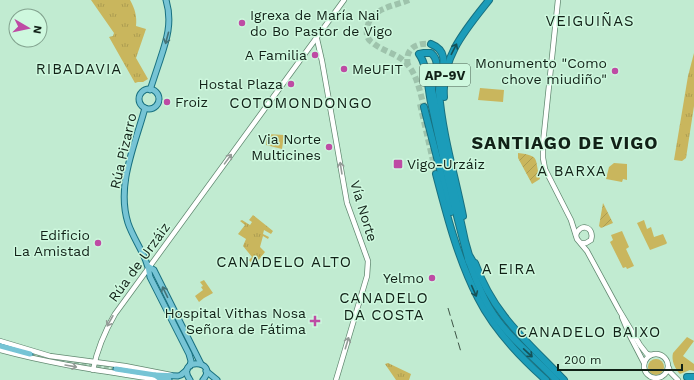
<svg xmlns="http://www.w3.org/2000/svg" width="694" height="380" viewBox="0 0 694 380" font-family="'Work Sans',sans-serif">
	<defs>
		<pattern id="park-tufts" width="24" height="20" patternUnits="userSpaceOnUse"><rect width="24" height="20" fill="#c9b65d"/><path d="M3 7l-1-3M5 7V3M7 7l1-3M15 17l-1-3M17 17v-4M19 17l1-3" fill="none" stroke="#ac9c50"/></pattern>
		<pattern id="garden-furrows" width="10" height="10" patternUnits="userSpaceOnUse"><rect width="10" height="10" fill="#c9b65d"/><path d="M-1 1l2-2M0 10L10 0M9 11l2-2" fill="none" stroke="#ac9c50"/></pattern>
	</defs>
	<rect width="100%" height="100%" fill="#c1ebd1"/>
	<g fill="#c9b65d">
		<path d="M480 88 504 90 503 102 478 100Z"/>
		<path d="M267 134 284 135 282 149 266 145Z"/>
		<path d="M614 163 627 164V180L623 179 622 182 606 179 609 167Z"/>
		<path d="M644 220 647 229 651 227 654 237 663 234 667 243 666 244 650 250 637 223Z"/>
		<path d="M622 231 629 247 626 249 634 266 627 269 626 267 623 268 610 242 613 240 611 235Z"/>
		<path d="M204 280 213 293 204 298 199 302 195 296 203 290 201 287 203 286 200 282Z"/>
		<path d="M687 337 694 341 683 356 694 364V371L690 370 680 374C675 369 671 360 673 353Z"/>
		<circle cx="656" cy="367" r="8"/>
	</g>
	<g fill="url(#park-tufts)">
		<path d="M91 0H130C135 9 137 16 136 26L146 29 136 58 148 79 143 82H138L135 83 109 37 113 36 114 33Z"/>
		<path d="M694 53V106L686 158 682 161 674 160 688 76Z"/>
		<path d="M253 215 273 231 271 234 264 230 263 234 269 237 268 239 263 236 260 247 265 252 254 266 249 260 252 257 243 246 246 239 238 234 245 225 240 221 242 220 250 225 252 222 249 220Z"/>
		<path d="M388 363 411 374 409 380H396L385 364Z"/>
	</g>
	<g fill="url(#garden-furrows)">
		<path d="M518 153C541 156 534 158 540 179L532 184 518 158Z"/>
		<path d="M603 203 613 223 601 228 599 226Z"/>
	</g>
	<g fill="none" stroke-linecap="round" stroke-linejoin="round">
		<path stroke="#9ec3ac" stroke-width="5" stroke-dasharray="5 2.5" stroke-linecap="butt" d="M30 354 64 361 116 369"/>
		<g stroke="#9ec3ac" stroke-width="6" stroke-dasharray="6 3" stroke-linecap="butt">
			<path d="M409 0C392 7 369 8 367 30 366 36 368 40 373 43 382 51 396 53 405 62 417 73 420 92 424 107"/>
			<path d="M408 65C404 49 417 42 431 44"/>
			<path d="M420 104 436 174"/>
		</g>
		<defs>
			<g id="secondary">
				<path d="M558 0 543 143V158L545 169 571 220 577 239 587 251 619 310 640 345 647 354 651 355"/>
				<path d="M317 39 322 61 347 203 368 261 367 276 336 380"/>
				<path d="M576 235C580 222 595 227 591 240L586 243H581"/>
				<path d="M622 317 630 336 644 363"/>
				<path d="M0 341 50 356 125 366 171 375"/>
				<path d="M0 350C51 364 102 371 154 379L159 378"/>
				<circle cx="656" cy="366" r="12"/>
				<path d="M669 368 670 372 678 380"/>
				<path d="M93 370C97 350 105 331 115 314L344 0"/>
			</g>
			<g id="primary">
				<circle cx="149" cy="99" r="10"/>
				<path d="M150 90C153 81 156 72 159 63 166 42 173 23 166 0"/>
				<path d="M145 108C135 145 116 185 128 223 134 241 148 257 150 277L189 354 191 361 190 366"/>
				<path d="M149 267 154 270 201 364"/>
				<path d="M0 346 30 354"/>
				<path d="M116 369 155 375 159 378 169 380"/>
				<path d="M206 371 217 380"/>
				<path d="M155 375 178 376 181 375 187 370"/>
				<path d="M190 380C174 358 220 359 203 380"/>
			</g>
			<g id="highway">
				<path d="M431 44C454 53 438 75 439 92 442 133 455 176 463 216"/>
				<path d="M444 97C441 57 466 29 489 0"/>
				<path d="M424 107 451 212"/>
				<path d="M436 174C447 216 458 259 478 298 494 330 520 357 546 380"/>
				<path d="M468 259C474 275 480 292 489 307 506 336 533 356 556 380"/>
				<path d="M469 262C455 211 443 159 432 107 428 92 428 66 419 54L424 53H431C443 63 432 77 432 90L465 241 469 255 476 267"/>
				<path d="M475 263C494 316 527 341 564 380"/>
				<path d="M687 377H694"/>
			</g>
		</defs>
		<use href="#secondary" stroke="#628971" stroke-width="6"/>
		<use href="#primary" stroke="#187180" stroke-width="7"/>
		<use href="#highway" stroke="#187180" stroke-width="8"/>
		<use href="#secondary" stroke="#fff" stroke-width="4.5"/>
		<use href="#primary" stroke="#76c4d5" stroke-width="5"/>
		<use href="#highway" stroke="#1b9cb9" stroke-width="6"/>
		<path stroke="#3e5446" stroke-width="1" stroke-dasharray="8 4" stroke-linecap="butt" d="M448 308 461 352"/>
	</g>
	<defs><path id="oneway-shaft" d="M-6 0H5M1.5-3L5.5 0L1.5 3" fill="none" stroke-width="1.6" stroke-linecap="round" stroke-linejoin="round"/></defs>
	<g stroke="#447276">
		<use href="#oneway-shaft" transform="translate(167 38) rotate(105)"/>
		<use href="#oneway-shaft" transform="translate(165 292) rotate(-116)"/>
	</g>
	<g stroke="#155258">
		<use href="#oneway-shaft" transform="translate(454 49) rotate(-63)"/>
		<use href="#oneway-shaft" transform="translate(474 291) rotate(66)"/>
		<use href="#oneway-shaft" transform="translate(528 353) rotate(43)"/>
	</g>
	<g stroke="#949b97">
		<use href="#oneway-shaft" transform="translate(228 159) rotate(-54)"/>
		<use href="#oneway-shaft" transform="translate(341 168) rotate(-99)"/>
		<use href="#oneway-shaft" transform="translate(110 321) rotate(119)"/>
		<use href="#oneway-shaft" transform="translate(347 343) rotate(-73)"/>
		<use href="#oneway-shaft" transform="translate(71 366) rotate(10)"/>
	</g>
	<g fill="#be4ba4" stroke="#cef8de" stroke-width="1.5">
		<circle cx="242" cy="23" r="4"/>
		<circle cx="315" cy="55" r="4"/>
		<circle cx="344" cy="69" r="4"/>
		<circle cx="615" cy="71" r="4"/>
		<circle cx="291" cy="84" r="4"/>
		<circle cx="167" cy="102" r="4"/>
		<circle cx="329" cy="147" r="4"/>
		<rect x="393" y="159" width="10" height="10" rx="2"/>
		<circle cx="98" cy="243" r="4"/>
		<circle cx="432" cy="278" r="4"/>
		<path d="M313 315h4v4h4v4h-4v4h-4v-4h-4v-4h4z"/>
	</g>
	<g text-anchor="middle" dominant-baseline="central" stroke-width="3" stroke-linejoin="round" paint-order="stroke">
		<rect fill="#cef8de" stroke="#4a6253" stroke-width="1" x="420" y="64" width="50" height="22" rx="3"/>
		<g font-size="13" font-weight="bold" fill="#112117">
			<text x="445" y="75">AP-9V</text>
		</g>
		<g font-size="14" fill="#112117" stroke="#cef8de" text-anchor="end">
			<text x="250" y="15" text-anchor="start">Igrexa de María Nai<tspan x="250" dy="16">do Bo Pastor de Vigo</tspan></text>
			<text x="307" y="55">A Familia</text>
			<text x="607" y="63">Monumento "Como<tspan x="607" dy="16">chove miudiño"</tspan></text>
			<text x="352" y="69" text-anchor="start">MeUFIT</text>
			<text x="283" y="84">Hostal Plaza</text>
			<text x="175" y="102" text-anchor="start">Froiz</text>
			<text x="321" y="139">Via Norte<tspan x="321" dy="16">Multicines</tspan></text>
			<text x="407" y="164" text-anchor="start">Vigo-Urzáiz</text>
			<text x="90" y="235">Edificio<tspan x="90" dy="16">La Amistad</tspan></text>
			<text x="424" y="278">Yelmo</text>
			<text x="306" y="313">Hospital Vithas Nosa<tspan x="306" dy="16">Señora de Fátima</tspan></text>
		</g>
		<g font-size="14" fill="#112117" stroke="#cef8de">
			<text transform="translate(123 151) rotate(-77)">Rúa Pizarro</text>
			<text transform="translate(364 211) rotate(73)">Vía Norte</text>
			<text transform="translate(139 262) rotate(-54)">Rúa de Urzáiz</text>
		</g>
		<g font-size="15" letter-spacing="1" fill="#112117" stroke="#cef8de">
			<text x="590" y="21">VEIGUIÑAS</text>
			<text x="79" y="69">RIBADAVIA</text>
			<text x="301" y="103">COTOMONDONGO</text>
			<text x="572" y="171">A BARXA</text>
			<text x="284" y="262">CANADELO ALTO</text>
			<text x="509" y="269">A EIRA</text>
			<text x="384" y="298">CANADELO<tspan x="384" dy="17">DA COSTA</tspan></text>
			<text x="589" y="332">CANADELO BAIXO</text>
		</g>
		<g font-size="18" font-weight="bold" letter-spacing="1" fill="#112117" stroke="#cef8de">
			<text x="565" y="142">SANTIAGO DE VIGO</text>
		</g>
	</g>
	<g transform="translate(28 28) rotate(99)"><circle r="19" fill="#cef8de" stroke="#82a28e"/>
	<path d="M0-3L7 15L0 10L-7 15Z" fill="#be4ba4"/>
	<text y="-6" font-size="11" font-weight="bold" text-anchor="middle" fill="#112117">N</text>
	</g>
	<path d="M558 364v6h124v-6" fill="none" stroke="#112117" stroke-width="2"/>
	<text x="564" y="364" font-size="12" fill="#112117" stroke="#cef8de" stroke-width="3" paint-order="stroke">200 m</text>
</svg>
